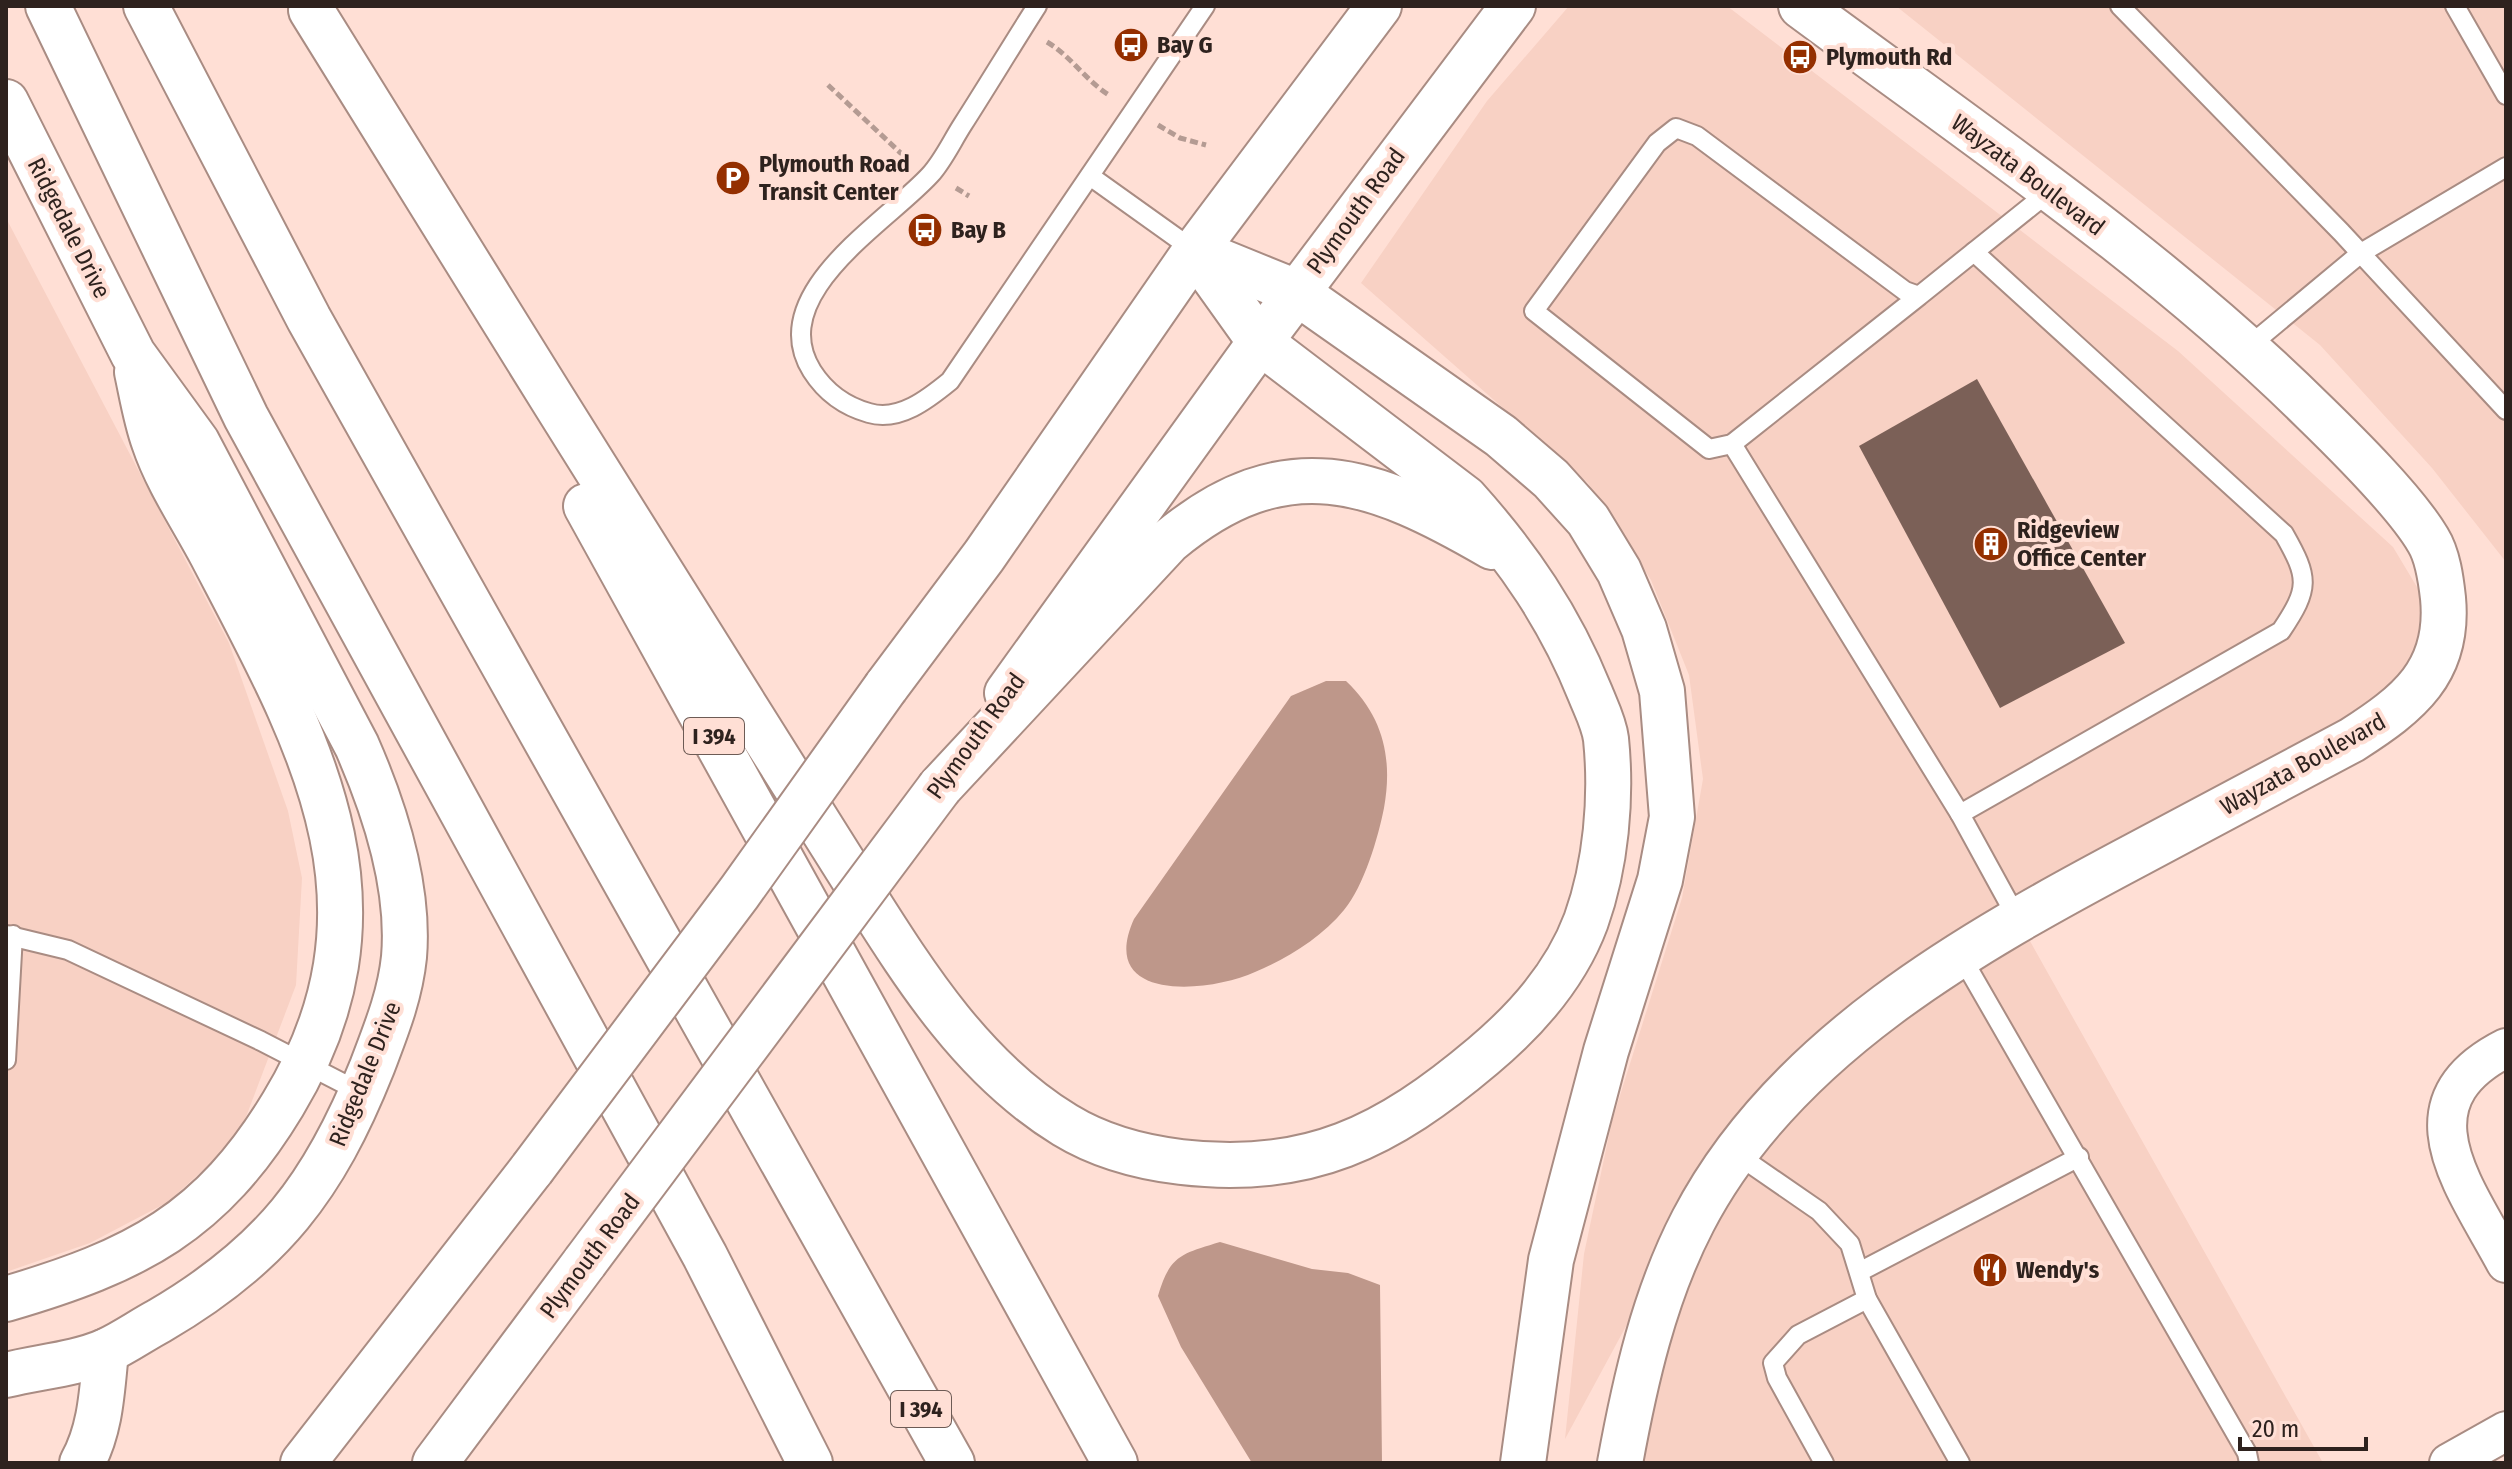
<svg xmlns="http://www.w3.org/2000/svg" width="2512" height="1469" viewBox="0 0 2512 1469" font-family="'Fira Sans Condensed',sans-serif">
	<rect width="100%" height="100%" fill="#ffdfd5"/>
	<g fill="#f8d1c4">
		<path d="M1569 6H1727L2178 351 2393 547 2423 597 2437 654 2369 722 2014 894 1904 975 2017 918 2323 1463H1621L1651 1280 1565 1439 1584 1254 1612 1121 1682 898 1703 779 1689 675 1651 580 1588 483 1361 283 1487 101Z"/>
		<path d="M1896 6H2506V562L2432 468 2320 345Z"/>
		<path d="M6 218 229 643 288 811 302 878 296 985 238 1138 168 1202 90 1243 6 1272Z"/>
	</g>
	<g fill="#be978a">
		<path d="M1326 681H1346C1383 716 1393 758 1384 808 1378 838 1364 886 1344 910 1321 938 1288 958 1255 972 1209 993 1096 1003 1134 919L1291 696Z"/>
		<path d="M1220 1242 1312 1269 1348 1273 1380 1285 1382 1463H1252L1181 1347 1158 1296C1170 1255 1181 1254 1220 1242Z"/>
	</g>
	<path fill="#7b6057" d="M1977 379 2125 643 2000 708 1859 446Z"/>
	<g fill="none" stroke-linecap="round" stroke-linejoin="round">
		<defs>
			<g id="service">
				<path d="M1037 6C1012 45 988 85 963 124 952 141 943 161 930 175 886 223 764 294 812 371 826 393 844 406 869 413 899 422 928 399 950 381L1205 6"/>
				<path d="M2120 6 2341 232 2506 410"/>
				<path d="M2455 6 2506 95"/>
				<path d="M1090 176 1195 251"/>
				<path d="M1919 296 1732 444 1709 449 1534 311 1657 143 1676 128 1697 136 1905 291 1919 296 2050 191"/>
				<path d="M2248 347 2361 253 2506 167"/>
				<path d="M1732 444 1960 814 2017 918"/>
				<path d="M1960 814 2281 631C2310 588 2309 578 2284 534L1974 252"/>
				<path d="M6 935 68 950 261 1041 360 1092"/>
				<path d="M1961 956 2247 1453 2249 1463"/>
				<path d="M6 1060 13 935"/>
				<path d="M1735 1153 1819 1211 1850 1244 1867 1299 1960 1463"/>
				<path d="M1861 1271 2079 1157"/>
				<path d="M1824 1463 1777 1378 1773 1363 1798 1335 1867 1299"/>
			</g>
			<g id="minor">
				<path d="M2506 1048C2397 1103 2465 1186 2506 1263"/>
				<path d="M2449 1463 2506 1431"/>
			</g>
			<g id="tertiary">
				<path d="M6 102 133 354 197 442 357 746C385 810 410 886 404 957 400 996 386 1030 372 1067 324 1187 272 1255 159 1321 142 1330 124 1343 106 1351 76 1364 38 1367 6 1375"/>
				<path d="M6 1299C136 1261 211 1223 283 1104 405 903 308 739 212 555 193 519 167 481 154 442 146 420 142 395 137 372"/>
				<path d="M82 1463C101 1429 102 1390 106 1351"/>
				<path d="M1620 1463C1635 1381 1654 1296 1693 1221 1783 1047 1972 942 2138 854 2209 816 2280 778 2352 740 2408 704 2450 672 2443 598 2441 580 2438 556 2428 540 2405 501 2346 443 2312 410 2157 257 1975 135 1801 6"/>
			</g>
			<g id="secondary">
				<path d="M886 687 984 556 1195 251 1379 6"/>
				<path d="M1007 693 1260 342 1513 6"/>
				<path d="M303 1463 532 1169"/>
				<path d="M435 1463 585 1262"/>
			</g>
			<g id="motorway">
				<path d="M48 6 246 417 705 1256 810 1463"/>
				<path d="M146 6 309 319 952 1463"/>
				<path d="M311 10C458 246 604 484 753 719 788 775 823 830 858 886 915 976 972 1068 1065 1125 1101 1147 1139 1157 1181 1162 1308 1177 1387 1137 1483 1056 1526 1020 1566 975 1586 921 1606 865 1612 798 1606 739 1604 723 1596 708 1590 693 1560 618 1518 557 1465 498L1260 342 1195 251"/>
				<path d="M1195 251 1296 292 1501 436 1551 479 1588 520 1619 571 1644 629 1662 691 1672 817 1660 880 1606 1051 1551 1260 1523 1463"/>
				<path d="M586 506 1115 1463"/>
				<path d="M940 787 1169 541C1286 444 1373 478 1492 547"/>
			</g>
		</defs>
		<use href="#service" stroke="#a98c83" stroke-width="22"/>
		<use href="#minor" stroke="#a98c83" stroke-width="42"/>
		<use href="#tertiary" stroke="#a98c83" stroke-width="48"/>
		<use href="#secondary" stroke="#a98c83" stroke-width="48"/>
		<use href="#motorway" stroke="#a98c83" stroke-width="48"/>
		<g stroke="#b49b93" stroke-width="5" stroke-dasharray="8 4" stroke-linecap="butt">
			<path d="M1047 42C1071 56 1085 80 1109 95"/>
			<path d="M828 85 906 158"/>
			<path d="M1158 125 1180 138 1206 145"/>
			<path d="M956 188 969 196"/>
		</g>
		<use href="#service" stroke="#fff" stroke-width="18"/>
		<use href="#minor" stroke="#fff" stroke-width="38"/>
		<use href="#tertiary" stroke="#fff" stroke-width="44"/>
		<use href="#secondary" stroke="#fff" stroke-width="44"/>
		<use href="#motorway" stroke="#fff" stroke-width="44"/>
		<defs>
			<g id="secondary-bridge">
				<path d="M532 1169 739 893 886 687"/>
				<path d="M585 1262 940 787"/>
			</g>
		</defs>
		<use href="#secondary-bridge" stroke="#a98c83" stroke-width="48" stroke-linecap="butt"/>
		<use href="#secondary-bridge" stroke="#fff" stroke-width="44"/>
	</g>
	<defs>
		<symbol id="bus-disc" viewBox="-11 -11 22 22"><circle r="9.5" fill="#942f00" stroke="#ffdfd5"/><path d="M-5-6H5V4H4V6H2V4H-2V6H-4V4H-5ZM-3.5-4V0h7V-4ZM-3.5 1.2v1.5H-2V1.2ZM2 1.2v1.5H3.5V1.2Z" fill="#fff"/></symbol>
		<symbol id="parking-disc" viewBox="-11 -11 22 22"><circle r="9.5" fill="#942f00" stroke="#ffdfd5"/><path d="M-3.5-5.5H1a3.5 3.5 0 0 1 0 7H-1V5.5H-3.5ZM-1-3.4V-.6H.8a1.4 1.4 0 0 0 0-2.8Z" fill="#fff"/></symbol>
		<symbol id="building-disc" viewBox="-11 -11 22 22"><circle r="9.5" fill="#942f00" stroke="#ffdfd5"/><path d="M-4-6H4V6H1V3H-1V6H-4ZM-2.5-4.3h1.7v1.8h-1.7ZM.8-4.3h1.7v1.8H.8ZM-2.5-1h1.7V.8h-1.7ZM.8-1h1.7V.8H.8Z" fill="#fff"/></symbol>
		<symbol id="restaurant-disc" viewBox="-11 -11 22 22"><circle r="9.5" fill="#942f00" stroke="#ffdfd5"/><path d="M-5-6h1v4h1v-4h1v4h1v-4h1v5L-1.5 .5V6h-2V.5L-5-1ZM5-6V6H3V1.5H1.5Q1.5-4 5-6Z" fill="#fff"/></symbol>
	</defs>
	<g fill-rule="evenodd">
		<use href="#bus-disc" x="1111" y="25" width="40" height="40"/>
		<use href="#bus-disc" x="1780" y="37" width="40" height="40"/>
		<use href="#parking-disc" x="713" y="158" width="40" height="40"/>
		<use href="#bus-disc" x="905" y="210" width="40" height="40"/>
		<use href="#building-disc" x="1971" y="524" width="40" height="40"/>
		<use href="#restaurant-disc" x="1970" y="1250" width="40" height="40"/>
	</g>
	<g text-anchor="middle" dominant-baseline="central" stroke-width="8" stroke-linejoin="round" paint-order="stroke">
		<g fill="#ffdfd5" stroke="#6d5b55" stroke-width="2">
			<rect x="684" y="718" width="60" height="36" rx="6"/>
			<rect x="891" y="1391" width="60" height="36" rx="6"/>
		</g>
		<g font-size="22" font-weight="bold" fill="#2e221e">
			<text x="714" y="736">I 394</text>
			<text x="921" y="1409">I 394</text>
		</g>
		<g font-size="24" font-weight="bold" fill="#2e221e" stroke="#ffdfd5" text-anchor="start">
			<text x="1157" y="45">Bay G</text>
			<text x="1826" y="57">Plymouth Rd</text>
			<text x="759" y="164">Plymouth Road<tspan x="759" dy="28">Transit Center</tspan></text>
			<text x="951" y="230">Bay B</text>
			<text x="2017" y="530">Ridgeview<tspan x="2017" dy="28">Office Center</tspan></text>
			<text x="2016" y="1270">Wendy's</text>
		</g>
		<g font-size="24" fill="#2e221e" stroke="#ffdfd5">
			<text transform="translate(2028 175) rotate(37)">Wayzata Boulevard</text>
			<text transform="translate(1356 211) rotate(-54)">Plymouth Road</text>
			<text transform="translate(69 228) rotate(63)">Ridgedale Drive</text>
			<text transform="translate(976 736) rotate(-54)">Plymouth Road</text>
			<text transform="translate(2303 764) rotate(-29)">Wayzata Boulevard</text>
			<text transform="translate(365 1074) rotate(-68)">Ridgedale Drive</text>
			<text transform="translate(590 1256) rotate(-53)">Plymouth Road</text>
		</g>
	</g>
	<rect width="2512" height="1469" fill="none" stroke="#2e221e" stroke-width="16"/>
	<path d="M2240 1437v12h126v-12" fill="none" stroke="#2e221e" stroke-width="4"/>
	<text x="2252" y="1437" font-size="24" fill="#2e221e" stroke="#ffdfd5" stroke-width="6" paint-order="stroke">20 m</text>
</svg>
